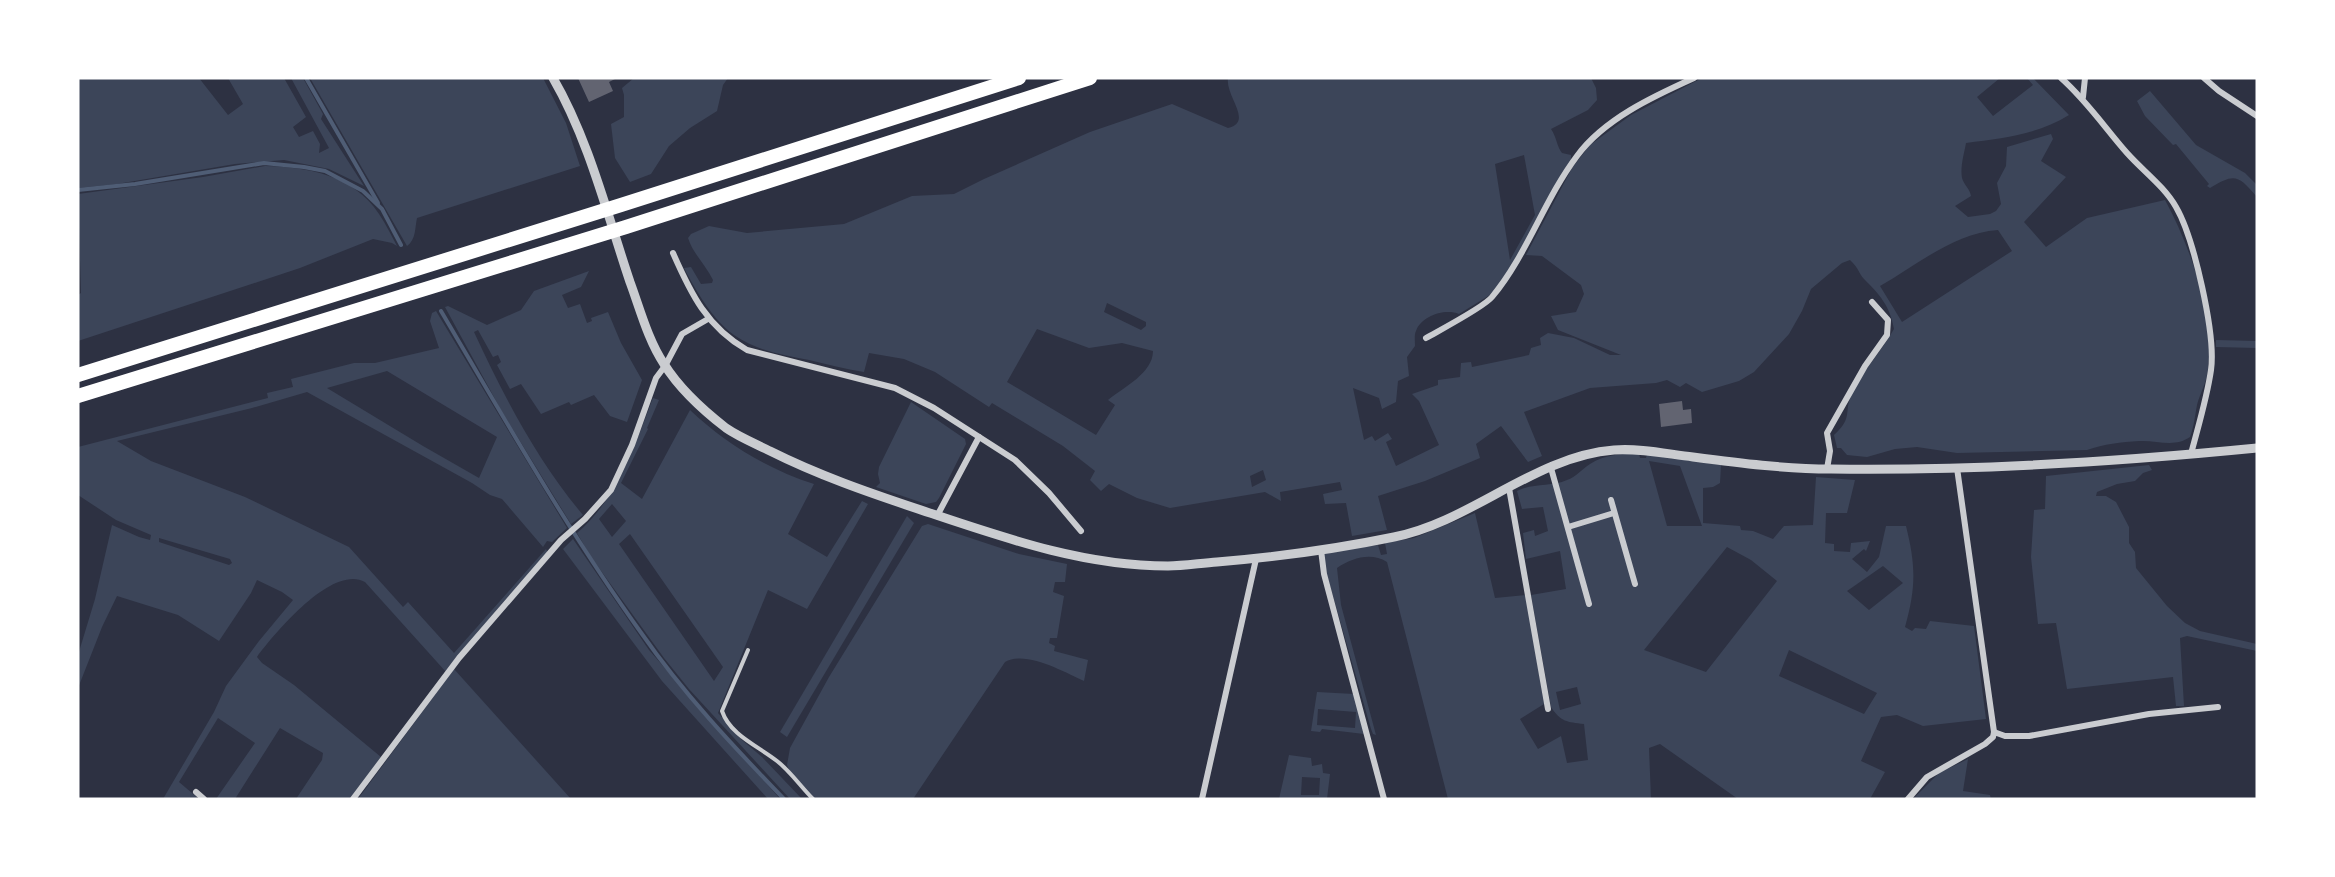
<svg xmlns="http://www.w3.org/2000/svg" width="2335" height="877" viewBox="0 0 2335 877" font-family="Spectral,serif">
	<rect width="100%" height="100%" fill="#2d3142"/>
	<g fill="#3c4559" fill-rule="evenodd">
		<path d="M78 78H199L228 115 243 104 228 78H284L306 117 293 127 299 137 313 131 320 144 319 153 329 148 291 78H303L323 114 321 119 364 186 329 169 284 160 235 164 117 184 78 188Z"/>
		<path d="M310 78H543L566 123 580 166 417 218C415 227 416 240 407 246Z"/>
		<path d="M634 78H728L723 85 717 111 690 128 669 146 651 174 630 182 615 158 611 124 624 117V95L622 88Z"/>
		<path d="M1228 78H1591L1596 88 1597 100 1588 110 1551 129C1557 138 1557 147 1562 153L1571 155V161L1498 290 1459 314C1445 308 1421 316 1416 331 1414 335 1415 341 1415 346L1407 357 1409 376 1398 381 1396 402 1382 409 1379 398 1353 388 1364 440 1372 436 1375 441 1388 433 1392 439 1386 442 1396 466 1439 445 1419 401 1412 394 1438 385V380L1460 377 1461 363 1471 362 1472 367 1529 355 1531 348 1541 345 1540 338 1548 333 1574 338 1610 355H1621L1558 330 1551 316 1576 312 1584 294 1581 285 1542 256 1526 255 1572 168 1590 145 1631 115 1702 78H2000L1977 97 1993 116 2033 85 2027 78H2033L2069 115C2037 135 2003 138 1966 143 1964 154 1960 167 1962 178 1964 185 1970 189 1971 196L1955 206 1968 217 1990 214 1996 211 2001 204 1997 183 2006 166 2007 147 2051 134 2053 139 2041 161 2066 177 2024 222 2046 247 2087 218 2165 200C2191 248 2214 314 2208 369 2207 382 2200 393 2197 405 2195 416 2194 426 2190 437 2174 448 2158 440 2139 441 2121 442 2104 444 2087 450L1957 453 1917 447 1895 449 1867 457 1847 455 1841 448H1837L1834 435C1854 417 1843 412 1852 393 1863 370 1882 351 1894 329 1890 306 1880 295 1864 279 1859 274 1859 268 1850 260L1842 263 1811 289 1802 311 1789 334 1754 372 1739 381 1702 392 1686 383 1680 387 1667 380 1656 383 1590 388 1524 412 1542 456 1528 462 1501 426 1476 444 1480 458 1425 481 1378 496 1387 530 1352 536 1346 503 1325 504 1323 494 1342 490 1340 482 1280 492 1281 501 1265 492 1170 508 1137 498 1109 484 1101 491 1090 480 1095 471 1063 446 992 403 989 407 935 372 904 359 869 353 864 372C845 369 827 364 809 360 783 355 757 351 734 335 713 320 696 291 684 268L691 267 701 284 712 283 713 280C706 265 693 254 688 238L691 234 709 226 747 233 844 224 912 196 954 194 984 179 1090 132 1172 104 1228 128C1254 122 1225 96 1228 78ZM1524 155 1535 215 1510 260 1495 164ZM1998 230 2012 251 1902 322 1880 286C1917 265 1954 233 1998 230ZM1107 303 1146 322V326L1141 330 1104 312ZM1037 329 1089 348 1122 343 1153 351C1153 373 1124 387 1108 400L1115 405 1096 435 1007 382ZM1263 470 1266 480 1252 487 1250 476Z"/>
		<path d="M2150 91 2196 145 2245 173 2257 185V197C2238 175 2235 173 2210 188L2207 186 2209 184 2176 144 2173 145 2145 116 2137 101Z"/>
		<path d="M265 166C307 167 354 175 379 214 386 224 391 235 397 246L392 243 373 239 300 268 78 341V295L81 293 78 194 203 177Z"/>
		<path d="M589 271 581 287 562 295 568 308 580 304 587 323 592 321 591 318 608 312 621 343 642 380 627 422 610 416 594 395 571 405 569 402 541 414 521 384 510 389 497 365 501 362 498 355 493 357 478 330 474 332C503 395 538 462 583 515L571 524 501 410 445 307 448 306 487 325 521 310 534 291Z"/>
		<path d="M436 311 567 528 552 542 547 541 543 547 502 499 490 495 472 483 307 392 252 408 117 441 151 461 245 497 349 547 403 607 408 602 454 653 546 549 548 553 501 605 446 672 365 582C332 564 275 633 257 657L262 663 294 685 381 757 350 799H296L322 760 323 753 280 728 235 799H216L255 743 218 718 179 782 199 799H163L214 712 226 686 259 641 293 600 282 592 257 580 251 593 219 641 178 615 117 596 102 627 78 688V655L95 599 112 525 139 537 150 540 151 535 116 520 78 495V447L268 398 267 393 293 387 291 379 354 363H375L439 348 430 321 432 313ZM387 371 497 437 479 478 423 446 327 388ZM159 538 230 559 232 563 229 565 159 542Z"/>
		<path d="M2216 340 2257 341V348L2216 347Z"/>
		<path d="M653 398 659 400 647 428 648 429 621 483 642 499 690 410C725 443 767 469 814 484L788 534 827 557 862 501 868 504 807 609 768 590 718 713 742 740 762 757 802 799H790L689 689 664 658 591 557 577 533C618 498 634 447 653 398ZM612 504 626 521 612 537 599 519ZM630 534 723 667 714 681 619 544Z"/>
		<path d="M911 402 965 439 966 444 939 498 936 502 926 504 876 487 880 483 878 474 879 467Z"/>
		<path d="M1639 453 1640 458H1646L1647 454 1721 465 1720 483 1713 487 1703 488V523L1740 526 1741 530 1753 531 1773 539 1784 526 1813 525 1816 477 1855 480 1847 513H1826L1825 543 1834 544V551L1850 552 1851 543 1870 541 1866 551 1864 549 1852 559 1867 572 1879 557 1886 526H1906C1916 566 1916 588 1905 627L1912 631 1915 628 1926 629 1930 621 1974 626 1986 719 1923 726 1897 715 1881 717 1861 761 1885 772 1870 799H1738L1660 744 1649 748 1651 799H1448L1387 562C1371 552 1352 558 1337 568L1341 605 1376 735 1373 734 1371 729 1327 575 1323 553 1378 545 1381 555 1387 554 1385 543 1414 538 1475 513 1495 598 1526 595 1544 704 1520 719 1538 749 1561 736 1567 763 1588 760 1584 724C1567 722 1561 722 1551 707L1531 595 1566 589 1560 551 1526 559 1523 533 1534 530 1535 536 1548 531 1543 507 1522 509 1517 491C1532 483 1551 487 1567 480 1576 477 1582 469 1590 464 1605 454 1622 454 1639 453ZM1649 461 1680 466 1702 526H1667ZM1727 547 1751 560 1777 581 1706 672 1644 650ZM1883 566 1903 583 1869 610 1847 591ZM1789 650 1877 693 1864 714 1779 676ZM1577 687 1581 704 1560 710 1556 692Z"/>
		<path d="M2149 465 2152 470 2143 473 2135 481 2117 484 2097 492 2096 496H2106L2116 502 2129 527V543L2135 552 2136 568 2167 606 2185 623 2200 631 2257 644V651L2187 636 2180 638 2184 706H2176L2173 677 2067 689 2056 623 2038 624 2031 557 2034 510 2045 509 2046 476Z"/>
		<path d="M907 516 914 523 787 737 780 732Z"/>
		<path d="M928 524 1019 554 1067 564 1065 582H1055L1053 592 1064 596 1057 638H1050L1049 643 1055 646 1054 651 1088 660 1084 681C1064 672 1026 650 1005 662L913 799H814L790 772 787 765 790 748 829 677 922 526Z"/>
		<path d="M573 539 649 650 780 799H768L662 681 563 549Z"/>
		<path d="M454 669 571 799H358Z"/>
		<path d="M1317 692 1354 694 1364 734 1322 729 1320 732 1311 731ZM1318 709 1356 712 1355 728 1317 725Z"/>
		<path d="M1289 755 1311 758 1312 766 1322 764 1323 773 1330 774 1327 799H1279ZM1302 777 1320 778 1319 795H1301Z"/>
		<path d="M1968 759 1963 791 1990 795 1991 799H1913L1939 773Z"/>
	</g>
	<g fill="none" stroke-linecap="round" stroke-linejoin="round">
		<g stroke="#4f5d75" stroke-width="4">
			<path d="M306 78 378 203"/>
			<path d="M78 190 135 184 264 163 304 167 325 171 363 191 382 209 401 245"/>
			<path d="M441 311C505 420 568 531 642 634 683 693 734 747 784 799"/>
		</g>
	</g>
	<g fill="#626471">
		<path d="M578 78H617L609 82 613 91 589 102Z"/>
		<path d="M1682 401 1683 410 1691 409 1692 423 1661 427 1659 404Z"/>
	</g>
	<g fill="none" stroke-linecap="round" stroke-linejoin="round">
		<path stroke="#caccd0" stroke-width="4" d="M748 650 722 711C730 735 758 746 777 761 790 771 801 787 813 799"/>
		<g stroke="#caccd0" stroke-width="6">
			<path d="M2061 78C2087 101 2105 128 2127 153 2143 171 2164 186 2176 207 2194 238 2216 335 2211 370 2207 398 2198 427 2191 454"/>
			<path d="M2204 78 2219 91 2257 116"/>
			<path d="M2083 97 2085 78"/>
			<path d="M673 253C691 294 707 327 747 350L895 388 934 408 1015 460 1049 493 1081 531"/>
			<path d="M1426 338C1440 330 1484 307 1492 297 1527 255 1544 200 1577 156 1604 119 1654 96 1694 78"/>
			<path d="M1551 468 1589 604"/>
			<path d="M1827 469 1830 451 1827 433 1865 366 1887 335 1888 320 1872 302"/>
			<path d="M1509 488 1548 709"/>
			<path d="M1611 500 1635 584"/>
			<path d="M937 516 979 437"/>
			<path d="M1568 527 1614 513"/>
			<path d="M1321 550 1324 574 1384 799"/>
			<path d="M1994 732 2005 736H2029L2149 714 2218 707"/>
			<path d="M196 792 204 799"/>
			<path d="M353 799 459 658 561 540 585 519 611 490 632 445 656 378 665 366 682 334 708 319"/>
			<path d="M1202 799 1256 559"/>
			<path d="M1908 799 1927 777 1985 744 1993 737 1994 732 1957 468"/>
		</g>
		<path stroke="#caccd0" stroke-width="9" d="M553 78C589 140 607 214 630 282 640 309 648 340 664 364 679 388 704 411 726 428 739 437 756 444 770 451 818 475 867 492 918 509 999 536 1081 566 1168 566 1184 566 1201 563 1217 562 1277 557 1336 549 1394 537 1471 522 1535 456 1614 450 1640 448 1667 454 1693 457 1739 463 1785 469 1831 469 1974 471 2115 462 2257 448"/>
		<g stroke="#fff" stroke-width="14">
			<path d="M78 375 621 205 1019 78"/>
			<path d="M78 396 626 227 1090 78"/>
		</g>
	</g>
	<rect width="2335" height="877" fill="none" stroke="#ffffff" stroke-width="159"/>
</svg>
